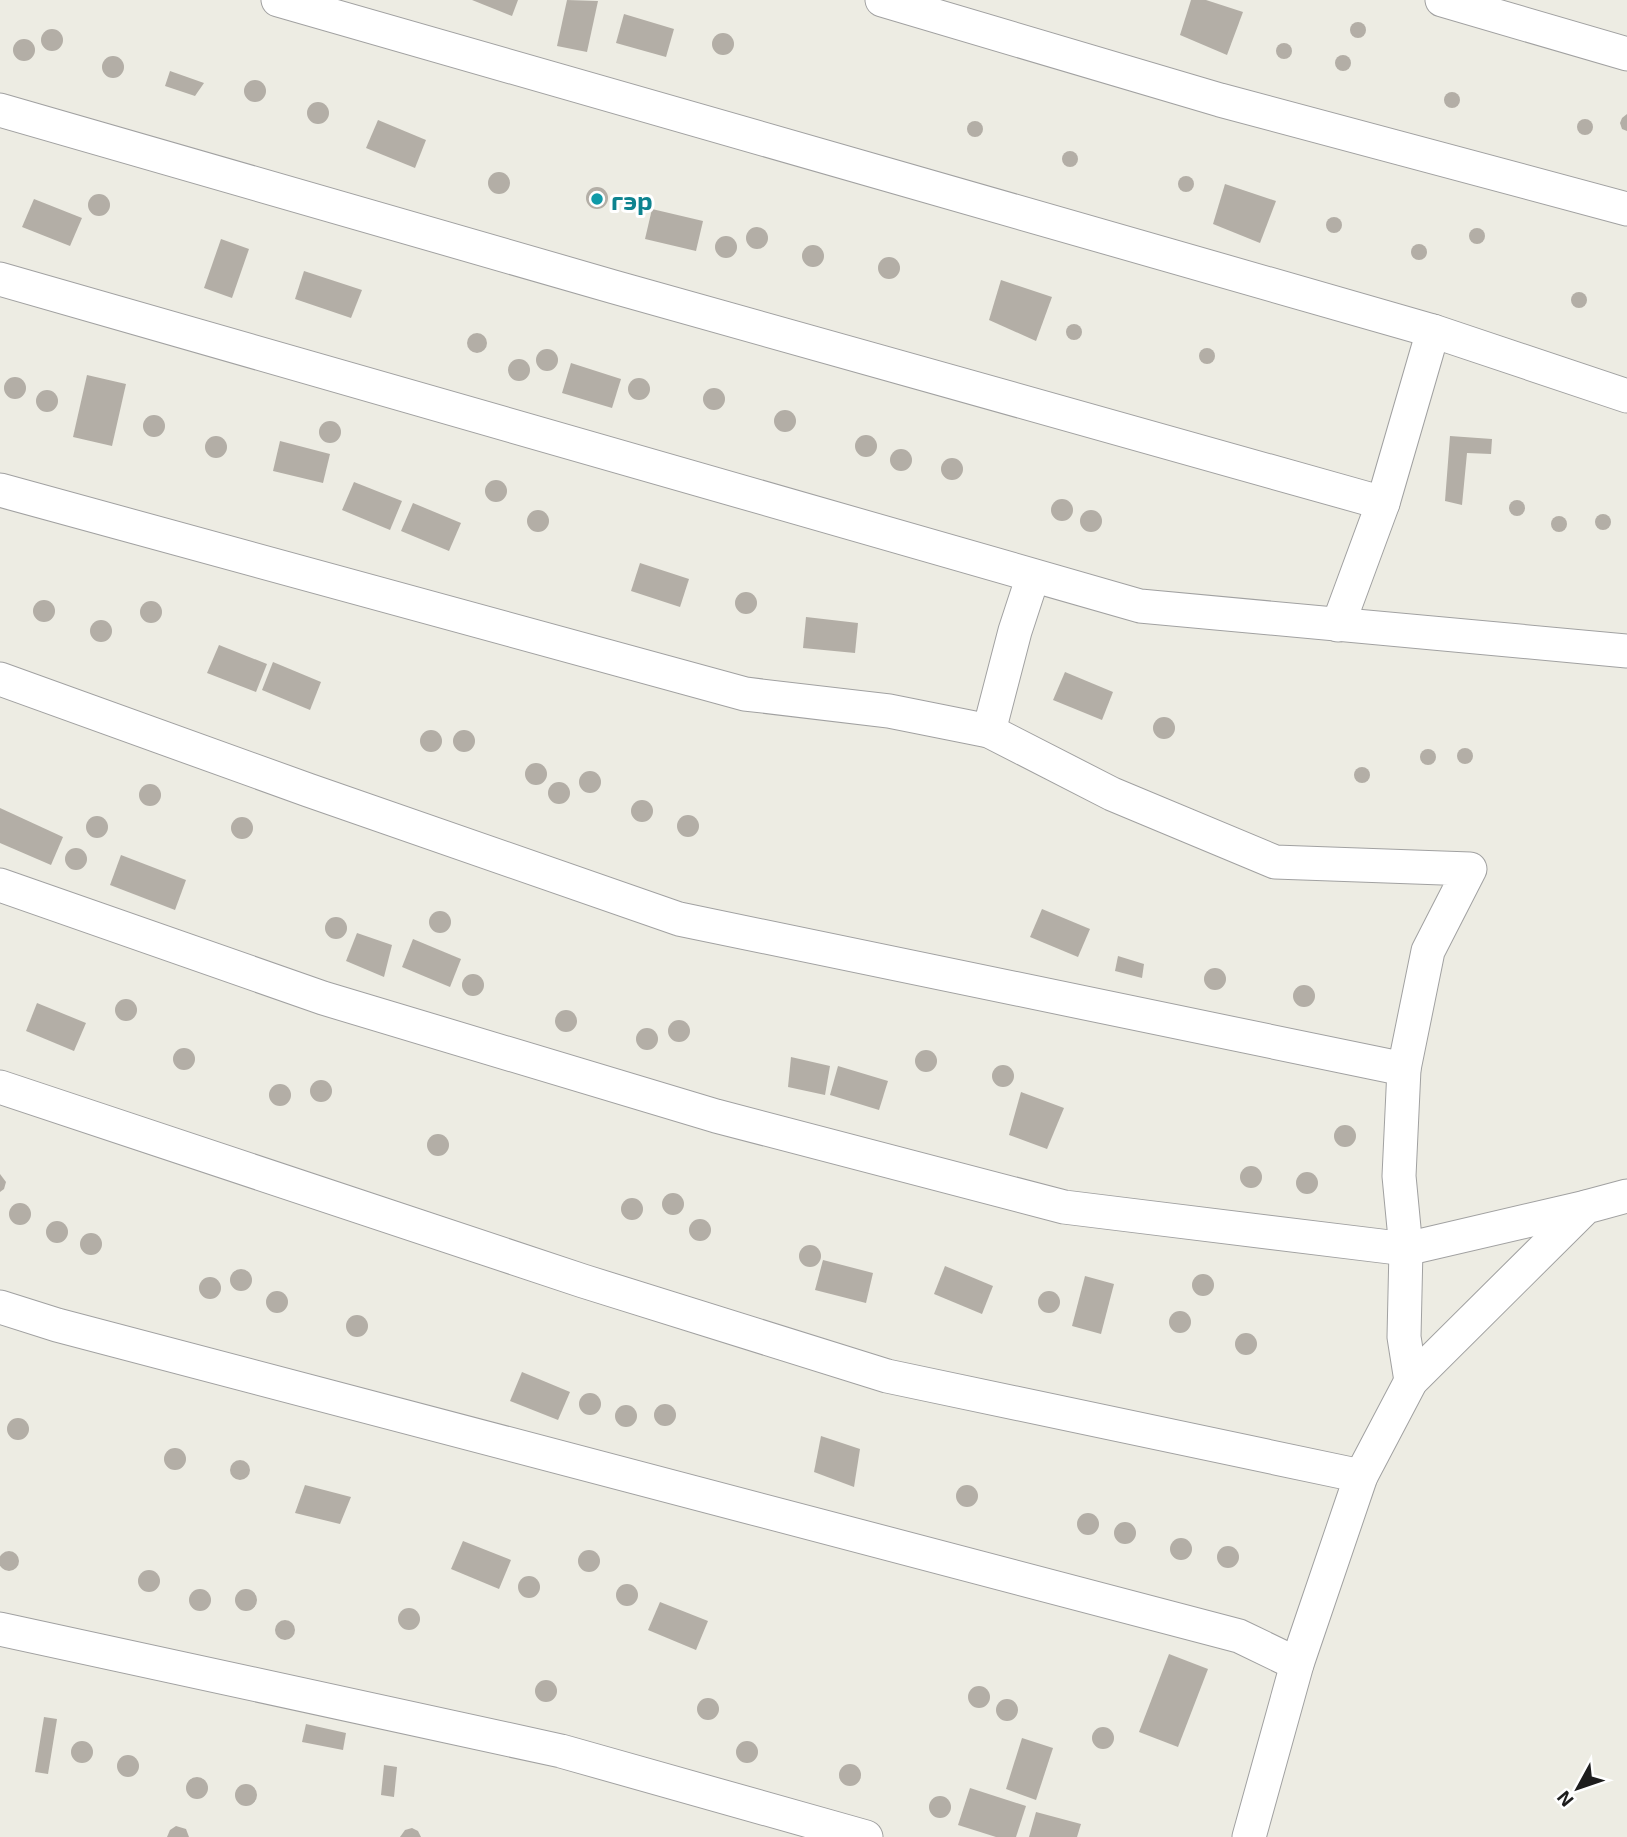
<svg xmlns="http://www.w3.org/2000/svg" width="1627" height="1837" viewBox="0 0 1627 1837" font-family="'Exo 2',sans-serif">
	<rect width="100%" height="100%" fill="#edece3"/>
	<g fill="#b3aea6">
		<path d="M472 0H518L512 16Z"/>
		<path d="M567 0 598 1 587 52 557 46Z"/>
		<path d="M1191 0H1206L1243 12 1227 55 1180 35Z"/>
		<path d="M624 14 674 29 666 57 616 43Z"/>
		<circle cx="1358" cy="30" r="8"/>
		<circle cx="52" cy="40" r="11"/>
		<circle cx="723" cy="44" r="11"/>
		<circle cx="24" cy="50" r="11"/>
		<circle cx="1284" cy="51" r="8"/>
		<circle cx="1343" cy="63" r="8"/>
		<circle cx="113" cy="67" r="11"/>
		<path d="M170 71 204 83 195 96 165 86Z"/>
		<circle cx="255" cy="91" r="11"/>
		<circle cx="1452" cy="100" r="8"/>
		<circle cx="318" cy="113" r="11"/>
		<path d="M1627 114V131L1622 129 1620 123 1622 118Z"/>
		<circle cx="1585" cy="127" r="8"/>
		<path d="M378 120 426 140 415 168 366 148Z"/>
		<circle cx="975" cy="129" r="8"/>
		<circle cx="1070" cy="159" r="8"/>
		<circle cx="499" cy="183" r="11"/>
		<circle cx="1186" cy="184" r="8"/>
		<path d="M1225 184 1276 201 1260 243 1213 224Z"/>
		<circle cx="597" cy="198" r="11"/>
		<circle cx="99" cy="205" r="11"/>
		<path d="M34 199 82 218 70 246 22 227Z"/>
		<path d="M652 209 703 221 696 251 645 239Z"/>
		<circle cx="1334" cy="225" r="8"/>
		<circle cx="757" cy="238" r="11"/>
		<circle cx="1477" cy="236" r="8"/>
		<circle cx="726" cy="247" r="11"/>
		<path d="M221 239 249 249 232 298 204 288Z"/>
		<circle cx="1419" cy="252" r="8"/>
		<circle cx="813" cy="256" r="11"/>
		<circle cx="889" cy="268" r="11"/>
		<path d="M304 271 362 290 351 318 295 299Z"/>
		<path d="M1001 280 1052 297 1036 341 989 320Z"/>
		<circle cx="1579" cy="300" r="8"/>
		<circle cx="1074" cy="332" r="8"/>
		<circle cx="477" cy="343" r="10"/>
		<circle cx="1207" cy="356" r="8"/>
		<circle cx="547" cy="360" r="11"/>
		<circle cx="519" cy="370" r="11"/>
		<path d="M571 363 621 379 612 408 562 393Z"/>
		<path d="M87 375 126 384 112 446 73 437Z"/>
		<circle cx="15" cy="388" r="11"/>
		<circle cx="639" cy="389" r="11"/>
		<circle cx="714" cy="399" r="11"/>
		<circle cx="47" cy="401" r="11"/>
		<circle cx="785" cy="421" r="11"/>
		<circle cx="154" cy="426" r="11"/>
		<circle cx="330" cy="432" r="11"/>
		<circle cx="866" cy="446" r="11"/>
		<path d="M1450 436 1492 439 1491 454 1467 453 1462 505 1445 501Z"/>
		<circle cx="216" cy="447" r="11"/>
		<path d="M280 441 330 454 323 483 273 471Z"/>
		<circle cx="901" cy="460" r="11"/>
		<circle cx="952" cy="469" r="11"/>
		<circle cx="496" cy="491" r="11"/>
		<path d="M354 482 402 501 390 530 342 510Z"/>
		<circle cx="1062" cy="510" r="11"/>
		<circle cx="1517" cy="508" r="8"/>
		<path d="M413 503 461 523 449 551 401 531Z"/>
		<circle cx="538" cy="521" r="11"/>
		<circle cx="1091" cy="521" r="11"/>
		<circle cx="1603" cy="522" r="8"/>
		<circle cx="1559" cy="524" r="8"/>
		<path d="M640 563 689 579 680 607 631 591Z"/>
		<circle cx="746" cy="603" r="11"/>
		<circle cx="44" cy="611" r="11"/>
		<circle cx="151" cy="612" r="11"/>
		<path d="M806 617 858 623 855 653 803 648Z"/>
		<circle cx="101" cy="631" r="11"/>
		<path d="M219 645 267 664 256 692 207 673Z"/>
		<path d="M273 662 321 682 310 710 262 690Z"/>
		<path d="M1065 672 1113 692 1102 720 1053 700Z"/>
		<circle cx="1164" cy="728" r="11"/>
		<circle cx="464" cy="741" r="11"/>
		<circle cx="431" cy="741" r="11"/>
		<circle cx="1465" cy="756" r="8"/>
		<circle cx="1428" cy="757" r="8"/>
		<circle cx="536" cy="774" r="11"/>
		<circle cx="1362" cy="775" r="8"/>
		<circle cx="590" cy="782" r="11"/>
		<circle cx="559" cy="793" r="11"/>
		<circle cx="150" cy="795" r="11"/>
		<circle cx="642" cy="811" r="11"/>
		<path d="M0 808 63 837 51 865 0 843Z"/>
		<circle cx="688" cy="826" r="11"/>
		<circle cx="97" cy="827" r="11"/>
		<circle cx="242" cy="828" r="11"/>
		<circle cx="76" cy="859" r="11"/>
		<path d="M121 855 186 880 175 910 110 885Z"/>
		<path d="M1042 909 1090 929 1078 957 1030 937Z"/>
		<circle cx="440" cy="922" r="11"/>
		<circle cx="336" cy="928" r="11"/>
		<path d="M357 933 392 945 384 977 346 961Z"/>
		<path d="M413 939 461 959 450 987 402 967Z"/>
		<path d="M1118 956 1144 964 1142 978 1115 971Z"/>
		<circle cx="1215" cy="979" r="11"/>
		<circle cx="473" cy="985" r="11"/>
		<circle cx="1304" cy="996" r="11"/>
		<circle cx="126" cy="1010" r="11"/>
		<path d="M37 1003 86 1023 74 1051 26 1031Z"/>
		<circle cx="566" cy="1021" r="11"/>
		<circle cx="679" cy="1031" r="11"/>
		<circle cx="647" cy="1039" r="11"/>
		<circle cx="184" cy="1059" r="11"/>
		<circle cx="926" cy="1061" r="11"/>
		<path d="M791 1057 830 1066 825 1095 788 1087Z"/>
		<circle cx="1003" cy="1076" r="11"/>
		<path d="M838 1066 888 1081 879 1110 830 1095Z"/>
		<circle cx="321" cy="1091" r="11"/>
		<circle cx="280" cy="1095" r="11"/>
		<path d="M1021 1092 1064 1108 1047 1149 1009 1135Z"/>
		<circle cx="1345" cy="1136" r="11"/>
		<circle cx="438" cy="1145" r="11"/>
		<circle cx="1251" cy="1177" r="11"/>
		<circle cx="1307" cy="1183" r="11"/>
		<path d="M0 1174 6 1182 4 1189 0 1192Z"/>
		<circle cx="673" cy="1204" r="11"/>
		<circle cx="632" cy="1209" r="11"/>
		<circle cx="20" cy="1214" r="11"/>
		<circle cx="700" cy="1230" r="11"/>
		<circle cx="57" cy="1232" r="11"/>
		<circle cx="91" cy="1244" r="11"/>
		<circle cx="810" cy="1256" r="11"/>
		<path d="M823 1260 873 1273 866 1303 815 1290Z"/>
		<path d="M945 1266 993 1286 982 1314 934 1294Z"/>
		<circle cx="241" cy="1280" r="11"/>
		<circle cx="1203" cy="1285" r="11"/>
		<path d="M1085 1276 1114 1284 1101 1334 1072 1326Z"/>
		<circle cx="210" cy="1288" r="11"/>
		<circle cx="277" cy="1302" r="11"/>
		<circle cx="1049" cy="1302" r="11"/>
		<circle cx="1180" cy="1322" r="11"/>
		<circle cx="357" cy="1326" r="11"/>
		<circle cx="1246" cy="1344" r="11"/>
		<path d="M522 1372 570 1392 558 1420 510 1401Z"/>
		<circle cx="590" cy="1404" r="11"/>
		<circle cx="665" cy="1415" r="11"/>
		<circle cx="626" cy="1416" r="11"/>
		<circle cx="18" cy="1429" r="11"/>
		<path d="M821 1436 860 1449 854 1487 814 1472Z"/>
		<circle cx="175" cy="1459" r="11"/>
		<circle cx="240" cy="1470" r="10"/>
		<path d="M305 1485 351 1497 340 1524 295 1513Z"/>
		<circle cx="967" cy="1496" r="11"/>
		<circle cx="1088" cy="1524" r="11"/>
		<circle cx="1125" cy="1533" r="11"/>
		<circle cx="1181" cy="1549" r="11"/>
		<path d="M463 1541 511 1560 499 1589 451 1569Z"/>
		<circle cx="1228" cy="1557" r="11"/>
		<circle cx="589" cy="1561" r="11"/>
		<circle cx="9" cy="1561" r="10"/>
		<circle cx="149" cy="1581" r="11"/>
		<circle cx="529" cy="1587" r="11"/>
		<circle cx="627" cy="1595" r="11"/>
		<circle cx="200" cy="1600" r="11"/>
		<circle cx="246" cy="1600" r="11"/>
		<path d="M660 1602 708 1621 696 1650 648 1630Z"/>
		<circle cx="409" cy="1619" r="11"/>
		<circle cx="285" cy="1630" r="10"/>
		<path d="M1169 1654 1208 1669 1178 1747 1139 1732Z"/>
		<circle cx="546" cy="1691" r="11"/>
		<circle cx="979" cy="1697" r="11"/>
		<circle cx="708" cy="1709" r="11"/>
		<circle cx="1007" cy="1710" r="11"/>
		<path d="M44 1717 57 1719 48 1774 35 1772Z"/>
		<path d="M306 1724 346 1733 343 1750 302 1742Z"/>
		<circle cx="1103" cy="1738" r="11"/>
		<path d="M1022 1738 1053 1748 1036 1800 1006 1789Z"/>
		<circle cx="747" cy="1752" r="11"/>
		<circle cx="82" cy="1752" r="11"/>
		<circle cx="128" cy="1766" r="11"/>
		<circle cx="850" cy="1775" r="11"/>
		<path d="M384 1765 397 1767 394 1797 381 1795Z"/>
		<circle cx="197" cy="1788" r="11"/>
		<circle cx="246" cy="1795" r="11"/>
		<path d="M970 1788 1026 1806 1016 1837H996L958 1825Z"/>
		<circle cx="940" cy="1807" r="11"/>
		<path d="M1036 1812 1081 1824 1077 1837H1029Z"/>
		<path d="M176 1826 186 1829 189 1837H167L170 1830Z"/>
		<path d="M412 1828 418 1831 421 1837H400L405 1830Z"/>
	</g>
	<g fill="none" stroke-linecap="round" stroke-linejoin="round">
		<defs>
			<g id="minor">
				<path d="M278 0 1433 331 1627 396"/>
				<path d="M882 0 1220 100 1627 209"/>
				<path d="M1442 0 1627 54"/>
				<path d="M0 110 614 287 1383 503"/>
				<path d="M0 279 1140 606 1627 651"/>
				<path d="M0 490 745 694 889 711 989 731 1112 794 1275 862 1470 869 1428 951 1404 1069 1399 1176 1406 1249 1404 1337 1411 1381"/>
				<path d="M1338 625 1383 503 1433 331"/>
				<path d="M0 679 308 790 679 919 1404 1069"/>
				<path d="M989 731 1015 631 1033 576"/>
				<path d="M0 885 323 998 716 1116 1064 1207 1406 1249 1586 1207"/>
				<path d="M0 1087 583 1281 887 1376 1361 1476"/>
				<path d="M0 1307 57 1325 1239 1636 1297 1664"/>
				<path d="M0 1629 561 1751 866 1837"/>
				<path d="M1249 1837 1297 1664 1361 1476 1411 1381 1586 1207 1627 1196"/>
			</g>
		</defs>
		<use href="#minor" stroke="#a1a1a1" stroke-width="35"/>
		<use href="#minor" stroke="#fff" stroke-width="33"/>
	</g>
	<circle fill="#0f9aa8" stroke="#fff" stroke-width="2.5" cx="597" cy="199" r="7"/>
	<g text-anchor="middle" dominant-baseline="central" stroke-width="6" stroke-linejoin="round" paint-order="stroke">
		<g font-size="26" font-weight="bold" fill="#0d838f" stroke="#fff" text-anchor="start">
			<text x="611" y="199">гэр</text>
		</g>
	</g>
	<g transform="translate(1578 1788) rotate(230)" stroke="#ffffff" stroke-width="5" paint-order="stroke">
	<path d="M0-5L12 26L0 18L-12 26Z" fill="#1d1d1d"/>
	<text y="-10" font-size="19" font-weight="bold" text-anchor="middle" fill="#1d1d1d">N</text>
	</g>
</svg>
